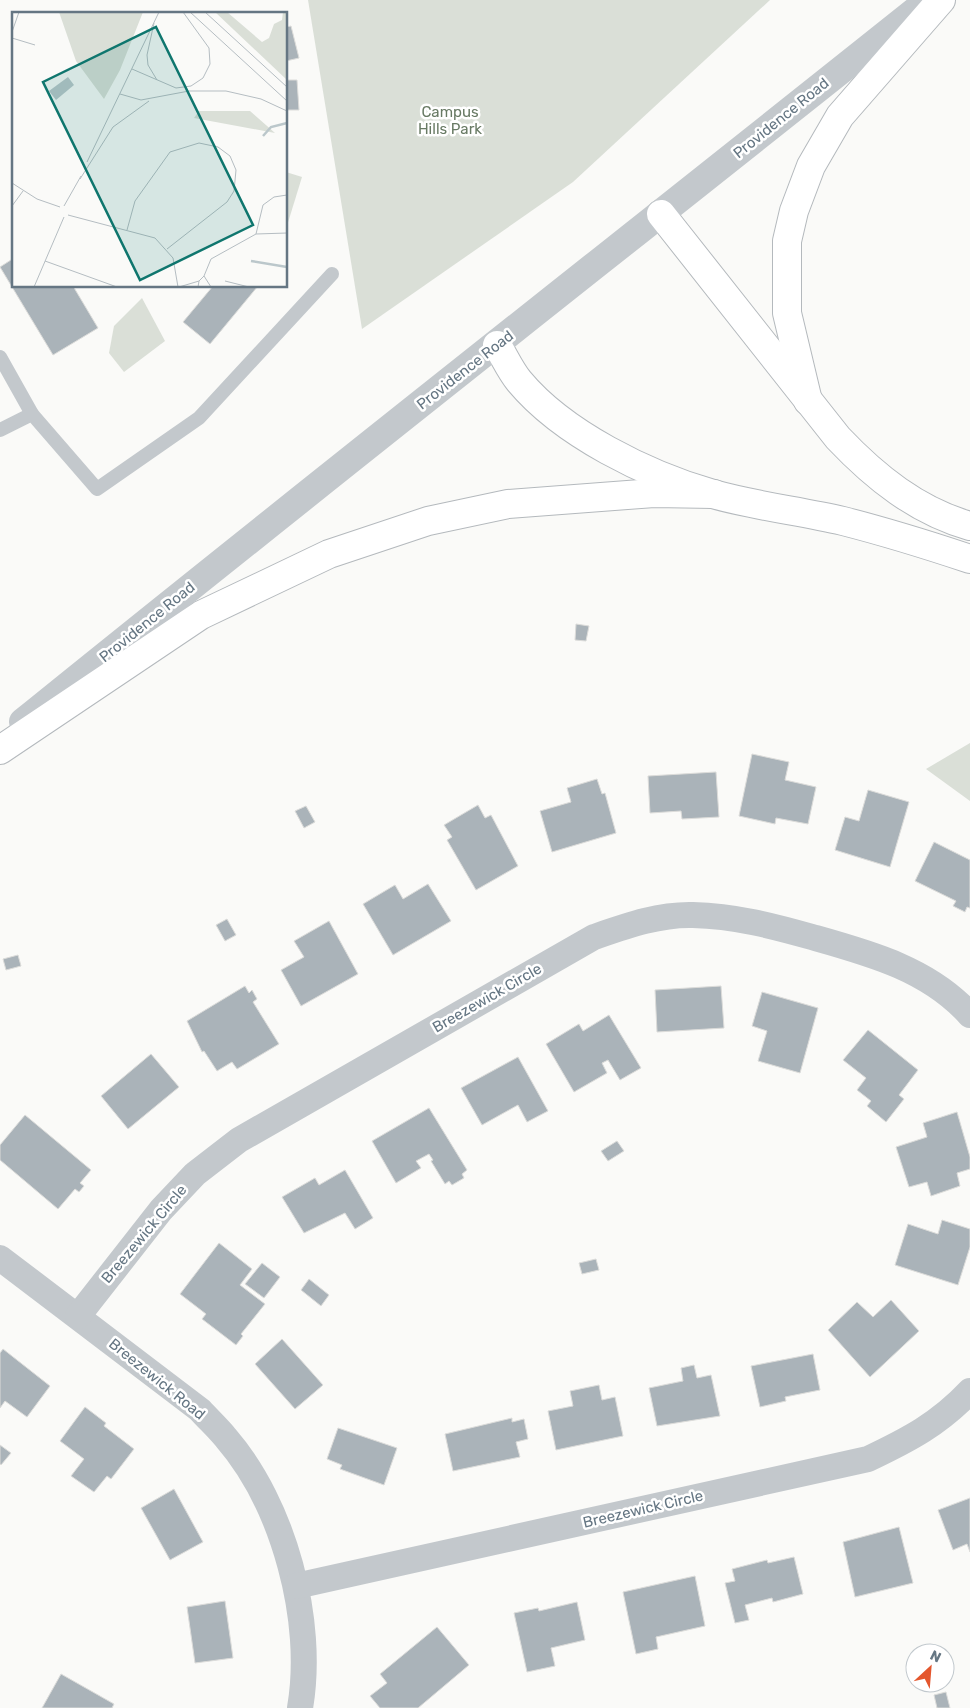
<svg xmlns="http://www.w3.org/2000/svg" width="970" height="1708" viewBox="0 0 970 1708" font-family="Rubik,sans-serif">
	<rect width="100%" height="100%" fill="#fafaf8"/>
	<g fill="#dadfd7">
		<path d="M308 0H770L573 182 362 329Z"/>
		<path d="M286 172 302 177 286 229Z"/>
		<path d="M142 298 165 341 124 372 109 353 114 326Z"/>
		<path d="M970 743V801L926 769Z"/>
	</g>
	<g fill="#aab3b9" stroke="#dcdcda">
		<path d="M291 26 299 58 286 61V27Z"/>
		<path d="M286 80H297L299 110H286Z"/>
		<path d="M14 258V286H73L98 328 53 355 0 267Z"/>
		<path d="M213 286H258L210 344 183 322Z"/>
		<path d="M576 624 589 626 586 641 575 640Z"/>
		<path d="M752 754 789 762 785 780 816 787 808 824 776 818 775 824 739 816Z"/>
		<path d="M716 772 719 817 682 819 681 811 650 813 648 776Z"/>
		<path d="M597 779 602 794 605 793 616 833 552 852 540 811 571 802 567 788Z"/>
		<path d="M868 790 909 802 890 867 835 850 845 817 859 821Z"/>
		<path d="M478 805 485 818 491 815 518 866 476 890 447 840 452 837 444 825Z"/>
		<path d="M306 806 315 822 304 828 295 811Z"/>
		<path d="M934 842 970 860V908L967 907 965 912 953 906 956 901 915 881Z"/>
		<path d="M428 884 451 921 393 955 363 904 395 885 403 899Z"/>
		<path d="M227 919 236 935 225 941 216 925Z"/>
		<path d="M329 921 358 974 301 1006 281 970 304 957 294 941Z"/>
		<path d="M18 955 21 966 6 970 3 959Z"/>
		<path d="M245 986 249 993 252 990 257 999 253 1002 279 1044 237 1069 232 1062 217 1071 204 1051 202 1052 187 1021Z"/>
		<path d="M721 986 724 1028 657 1032 655 990Z"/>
		<path d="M762 992 818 1008 800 1073 758 1061 767 1031 752 1026Z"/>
		<path d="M609 1015 641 1068 620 1080 608 1060 602 1063 607 1073 574 1092 546 1044 579 1024 583 1031Z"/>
		<path d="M868 1030 918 1070 899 1095 904 1099 886 1122 867 1106 871 1101 857 1090 866 1078 843 1060Z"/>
		<path d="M151 1054 179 1087 128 1129 101 1096Z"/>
		<path d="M518 1057 548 1111 527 1122 518 1105 482 1125 461 1088Z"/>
		<path d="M429 1108 467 1170 462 1174 464 1178 452 1185 449 1181 445 1184 431 1161 433 1160 429 1154 416 1161 421 1168 396 1183 372 1141Z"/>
		<path d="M957 1112 970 1157V1169L957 1173 960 1186 931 1196 927 1182 909 1187 896 1147 927 1137 923 1123Z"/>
		<path d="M25 1115 91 1170 80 1183 84 1186 79 1192 75 1189 58 1209 0 1160V1145Z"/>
		<path d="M617 1141 624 1151 608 1161 601 1151Z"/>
		<path d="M345 1170 373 1218 355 1229 345 1213 304 1233 282 1197 315 1178 319 1185Z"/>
		<path d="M942 1220 970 1229V1247L958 1285 895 1265 908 1224 938 1234Z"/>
		<path d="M219 1243 252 1269 240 1285 265 1304 241 1334 243 1336 236 1345 202 1319 206 1314 180 1294Z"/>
		<path d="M596 1259 599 1270 582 1274 579 1263Z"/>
		<path d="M262 1263 280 1277 264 1298 245 1284Z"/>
		<path d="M309 1279 329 1295 321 1306 301 1290Z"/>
		<path d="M891 1300 919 1331 870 1377 828 1330 857 1302 873 1317Z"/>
		<path d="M282 1339 323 1385 295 1409 255 1364Z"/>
		<path d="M3 1349 50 1386 27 1417 5 1401 0 1408V1353Z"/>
		<path d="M813 1354 820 1390 785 1397 786 1401 760 1407 751 1366Z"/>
		<path d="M694 1365 697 1378 711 1375 720 1416 657 1426 649 1388 683 1381 681 1368Z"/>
		<path d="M599 1385 602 1400 615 1397 623 1436 556 1450 548 1411 573 1406 570 1391Z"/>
		<path d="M85 1407 106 1423 104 1426 134 1449 111 1479 107 1476 94 1492 71 1476 84 1459 60 1441Z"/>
		<path d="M512 1418V1422L524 1419 528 1439 516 1442 520 1457 453 1471 445 1434Z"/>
		<path d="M338 1428 397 1448 384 1485 340 1469 342 1465 327 1459Z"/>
		<path d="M0 1445 11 1453 1 1465 0 1464Z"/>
		<path d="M174 1489 203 1542 170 1560 141 1508Z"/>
		<path d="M970 1498V1552L967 1544 953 1550 938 1510Z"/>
		<path d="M899 1527 913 1583 855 1597 843 1542Z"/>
		<path d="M794 1557 803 1594 773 1602 772 1598 745 1605 749 1620 735 1623 725 1583 735 1581 732 1569 767 1560 768 1563Z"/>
		<path d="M695 1576 705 1626 656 1637 658 1649 636 1654 623 1592Z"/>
		<path d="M225 1601 233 1658 195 1663 187 1607Z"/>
		<path d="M577 1602 585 1640 551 1648 555 1666 527 1672 514 1613 538 1608 539 1611Z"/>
		<path d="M437 1627 469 1665 418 1708H380L370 1696 387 1683 380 1674Z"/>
		<path d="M61 1674 114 1704 112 1708H42Z"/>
		<path d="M946 1692 950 1708H937L934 1695Z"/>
	</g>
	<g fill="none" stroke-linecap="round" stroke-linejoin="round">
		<defs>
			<g id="motorway">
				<path d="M661 214 838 438C875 477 917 511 970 526"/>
				<path d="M497 345C504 356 510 370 519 381 563 434 647 475 713 494 755 506 800 511 843 521 886 532 928 545 970 559"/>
				<path d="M808 401 787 313V241L794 211 811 166 840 116 941 0"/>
				<path d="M0 750 201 615 329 554 428 521 508 504 654 493 714 494"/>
			</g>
		</defs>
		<use href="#motorway" stroke="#b4b9bd" stroke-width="30"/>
		<g stroke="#c3c8cc" stroke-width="14">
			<path d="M0 357 32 414"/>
			<path d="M0 430 32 414 97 489 199 418 332 274"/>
		</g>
		<g stroke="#c3c8cc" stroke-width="26">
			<path d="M0 1258 200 1410C208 1419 218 1428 226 1438 284 1505 315 1621 300 1708"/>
			<path d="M78 1316 161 1210 195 1174 239 1140 594 937C626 926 659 914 693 915 735 916 773 926 812 937 869 953 929 969 970 1015"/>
			<path d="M296 1586 868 1459C908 1440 939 1424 970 1391"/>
		</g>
		<path stroke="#c3c8cc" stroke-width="28" d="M23 722C323 479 627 241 929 0"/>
		<use href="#motorway" stroke="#fff" stroke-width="28"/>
	</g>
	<g text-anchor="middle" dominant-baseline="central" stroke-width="5" stroke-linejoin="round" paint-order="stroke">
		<g font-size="15" fill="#687a64" stroke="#fff">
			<text x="450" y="112">Campus<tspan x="450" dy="17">Hills Park</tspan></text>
		</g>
		<g font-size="15" fill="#657683" stroke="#fff">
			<text transform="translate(781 118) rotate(-39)">Providence Road</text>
			<text transform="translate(465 370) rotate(-38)">Providence Road</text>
			<text transform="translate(147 622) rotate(-39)">Providence Road</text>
			<text transform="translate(487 998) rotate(-30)">Breezewick Circle</text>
			<text transform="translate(144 1234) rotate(-50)">Breezewick Circle</text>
			<text transform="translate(157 1379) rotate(39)">Breezewick Road</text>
			<text transform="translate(643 1509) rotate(-13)">Breezewick Circle</text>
		</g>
	</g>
	<g transform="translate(12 12)">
		<rect width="275" height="275" fill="#fafaf8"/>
		<path d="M47 0H131L108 58 92 87 64 49ZM203 0H215L250 30 257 26 262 12 270 8 271 0H275V68ZM187 99H238L263 121 182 106Z" fill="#dadfd7"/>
		<path d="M56 65 62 73 44 88 37 79Z" fill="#bbc7cb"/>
		<path fill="none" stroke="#bbc7cb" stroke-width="2.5" d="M251 124 259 115 275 111M239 249 275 255"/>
		<path fill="none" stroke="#b5bdc2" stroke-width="1" d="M178 0 275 89M193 0 275 75M142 11 135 43 136 53 145 68M0 20 7 0M0 26 23 33M120 57 164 76 179 74 191 66 198 52 197 36 171 0M108 82 129 88 177 79H214L249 87 275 99M75 150 147 0M68 167 101 115 137 89M0 171 25 187 48 195M0 194 11 179M52 194 69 164M56 203 143 226 161 246 166 275M115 218 123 189 158 140 187 131 206 135 218 144 224 158 222 179 215 190 155 237M244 222 251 193 262 185 275 183M33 249 105 275M192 264 199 247 244 222 275 221M213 269 237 275M22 275 52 205M167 275 187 269M186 275 187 269 192 264 199 275"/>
		<path fill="#0f766e" fill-opacity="0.15" stroke="#0f766e" stroke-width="2.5" d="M144 15 241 213 128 268 31 70Z"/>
		<rect width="275" height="275" fill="none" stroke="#657683" stroke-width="2.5"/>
	</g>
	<g transform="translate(930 1668) rotate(26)"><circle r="24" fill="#ffffff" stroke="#c1c8cd"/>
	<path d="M0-4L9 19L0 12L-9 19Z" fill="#e4572e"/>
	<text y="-8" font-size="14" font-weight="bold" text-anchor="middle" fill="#657683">N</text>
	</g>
</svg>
